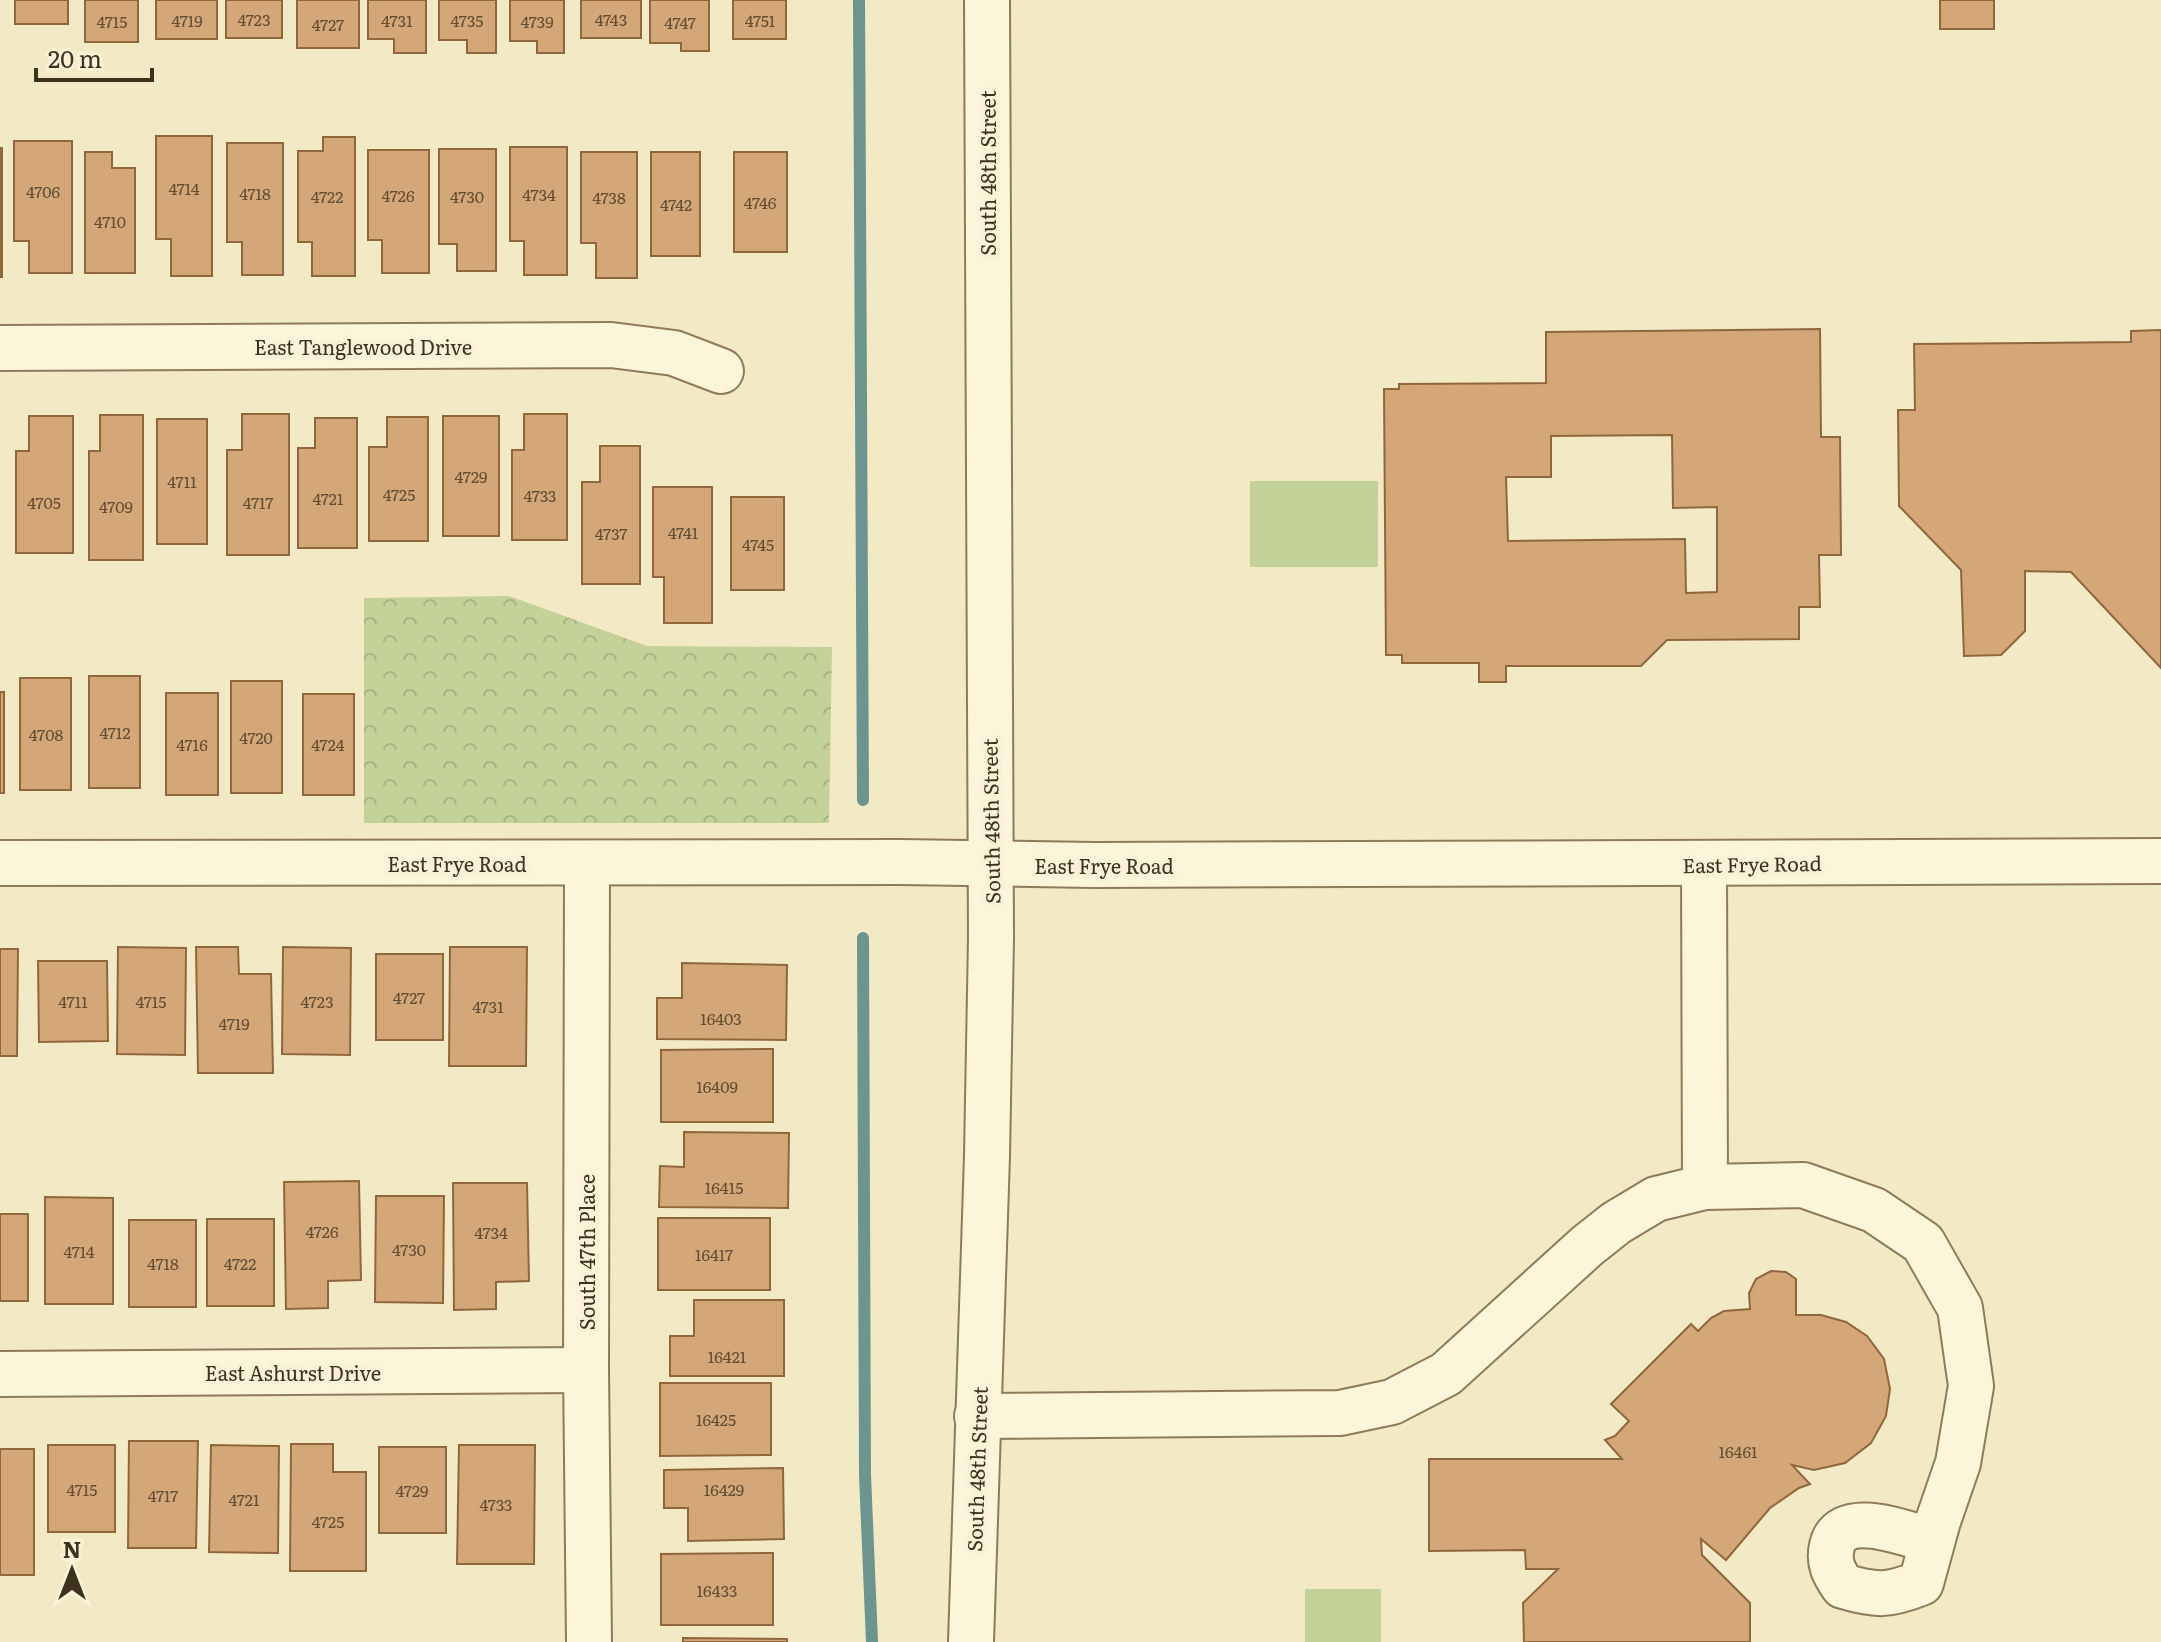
<svg xmlns="http://www.w3.org/2000/svg" width="2161" height="1642" viewBox="0 0 2161 1642" font-family="Literata,serif">
	<defs>
		<pattern id="park-crowns" width="20" height="18" patternUnits="userSpaceOnUse" patternTransform="scale(2)"><rect width="20" height="18" fill="#c4d198"/><path d="M2 6a3 3 0 1 1 6 0M12 15a3 3 0 1 1 6 0" fill="none" stroke="#a9b483"/></pattern>
	</defs>
	<rect width="100%" height="100%" fill="#f2e9c5"/>
	<g fill="#c4d198">
		<rect x="1250" y="481" width="128" height="86"/>
		<rect x="1305" y="1589" width="76" height="53"/>
	</g>
	<path fill="url(#park-crowns)" d="M509 596 647 646 832 647 829 823H364V598Z"/>
	<g fill="none" stroke-linecap="round" stroke-linejoin="round">
		<g stroke="#6d948f" stroke-width="12">
			<path d="M859 0 863 800"/>
			<path d="M863 938 865 1475 872 1642"/>
		</g>
	</g>
	<g fill="#d3a778" stroke="#90673d" stroke-width="2" fill-rule="evenodd">
		<rect x="15" y="0" width="53" height="24"/>
		<rect x="85" y="0" width="53" height="42"/>
		<rect x="156" y="0" width="61" height="39"/>
		<rect x="226" y="0" width="56" height="38"/>
		<rect x="297" y="0" width="62" height="48"/>
		<path d="M368 0H426V53H394V39H368Z"/>
		<path d="M439 0H496V53H467V40H439Z"/>
		<path d="M510 0H564V53H537V41H510Z"/>
		<rect x="581" y="0" width="60" height="38"/>
		<path d="M650 0H709V51H681V43H650Z"/>
		<rect x="733" y="0" width="53" height="39"/>
		<rect x="1940" y="0" width="54" height="29"/>
		<path d="M156 136H212V276H171V239H156Z"/>
		<path d="M323 137H355V276H312V242H298V151H323Z"/>
		<path d="M14 141H72V273H29V241H14Z"/>
		<path d="M227 143H283V275H242V242H227Z"/>
		<path d="M510 147H567V275H524V241H510Z"/>
		<rect x="0" y="148" width="2" height="129"/>
		<path d="M439 149H496V271H457V244H439Z"/>
		<path d="M368 150H429V273H382V240H368Z"/>
		<path d="M85 152H112V168H135V273H85Z"/>
		<path d="M581 152H637V278H596V243H581Z"/>
		<rect x="651" y="152" width="49" height="104"/>
		<rect x="734" y="152" width="53" height="100"/>
		<path d="M1820 329 1821 437H1840L1841 555H1819L1820 607H1799V639L1667 640 1641 666H1506V682H1479V663H1402V655H1386L1384 389H1399V384L1546 383V332ZM1672 435 1673 508 1717 507V592L1686 593 1685 539 1508 541 1506 477H1551V436Z"/>
		<path d="M2161 330V668L2071 572 2025 571V631L2001 655 1964 656 1961 570 1899 506 1898 410H1915L1914 344 2131 342V331Z"/>
		<path d="M242 414H289V555H227V450H242Z"/>
		<path d="M524 414H567V540H512V450H524Z"/>
		<path d="M100 415H143V560H89V451H100Z"/>
		<path d="M29 416H73V553H16V451H29Z"/>
		<rect x="443" y="416" width="56" height="120"/>
		<path d="M387 417H428V541H369V447H387Z"/>
		<path d="M315 418H357V548H298V448H315Z"/>
		<rect x="157" y="419" width="50" height="125"/>
		<path d="M600 446H640V584H582V482H600Z"/>
		<path d="M653 487H712V623H664V577H653Z"/>
		<rect x="731" y="497" width="53" height="93"/>
		<rect x="89" y="676" width="51" height="112"/>
		<rect x="20" y="678" width="51" height="112"/>
		<rect x="231" y="681" width="51" height="112"/>
		<rect x="0" y="692" width="4" height="101"/>
		<rect x="166" y="693" width="52" height="102"/>
		<rect x="303" y="694" width="51" height="101"/>
		<path d="M118 947 186 948 185 1055 117 1054Z"/>
		<path d="M196 947H238L239 974H271L273 1073H198Z"/>
		<path d="M283 947 351 948 350 1055 282 1054Z"/>
		<path d="M450 947H527L526 1066H449Z"/>
		<path d="M0 949H18L17 1056H0Z"/>
		<rect x="376" y="954" width="67" height="86"/>
		<path d="M38 961H107L108 1041 39 1042Z"/>
		<path d="M682 963 787 965 786 1040 657 1039V998H682Z"/>
		<path d="M773 1049V1122H661V1050Z"/>
		<path d="M684 1132 789 1133 788 1208 659 1207 660 1166 684 1167Z"/>
		<path d="M359 1181 361 1280 328 1281V1308L286 1309 284 1182Z"/>
		<path d="M453 1183H527L529 1281 496 1282V1309L454 1310Z"/>
		<path d="M376 1196H444L443 1303 375 1302Z"/>
		<path d="M45 1197 113 1198V1304H45Z"/>
		<rect x="0" y="1214" width="28" height="87"/>
		<rect x="658" y="1218" width="112" height="72"/>
		<rect x="207" y="1219" width="67" height="87"/>
		<rect x="129" y="1220" width="67" height="87"/>
		<path d="M1771 1271 1786 1272 1796 1279V1315H1821L1846 1322 1867 1336 1884 1359 1890 1389 1886 1416 1871 1443 1845 1463 1814 1470 1792 1465 1810 1484 1799 1488 1770 1508 1726 1560 1701 1539 1702 1555 1750 1603V1642H1524L1523 1603 1558 1569H1526L1525 1550 1429 1551V1459H1622L1605 1440 1615 1436 1629 1421 1611 1404 1691 1324 1698 1331 1711 1318 1724 1311 1750 1309 1749 1293 1756 1279Z"/>
		<path d="M694 1300H784V1376H670V1336H694Z"/>
		<path d="M660 1383H771V1455L660 1456Z"/>
		<path d="M129 1441H198L196 1548H128Z"/>
		<path d="M291 1444H333V1472H366V1571H290Z"/>
		<rect x="48" y="1445" width="67" height="87"/>
		<path d="M211 1445 279 1446 278 1553 209 1552Z"/>
		<path d="M459 1445H535L534 1564H457Z"/>
		<rect x="379" y="1447" width="67" height="86"/>
		<rect x="0" y="1449" width="34" height="126"/>
		<path d="M783 1468 784 1539 688 1541V1508H664V1470Z"/>
		<path d="M773 1553V1625H661V1554Z"/>
		<path d="M683 1638 787 1639V1642H683Z"/>
	</g>
	<g fill="none" stroke-linecap="round" stroke-linejoin="round">
		<defs>
			<g id="minor">
				<path d="M0 348 611 345 674 353 721 371"/>
				<path d="M0 863 900 862 1094 865 2161 861"/>
				<path d="M587 863 586 1370 589 1642"/>
				<path d="M1704 864 1705 1187"/>
				<path d="M0 1374 586 1370"/>
				<path d="M977 1416 1340 1413 1392 1402 1446 1374 1587 1246 1616 1223 1656 1199 1705 1187 1803 1185 1874 1210 1923 1243 1960 1308 1971 1386 1958 1463 1938 1521 1921 1583C1888 1596 1877 1596 1843 1586 1834 1573 1828 1563 1832 1546 1841 1507 1907 1534 1932 1541"/>
				<path d="M971 1642 987 1156 991 938 987 0"/>
			</g>
		</defs>
		<use href="#minor" stroke="#8f7b59" stroke-width="48"/>
		<use href="#minor" stroke="#fbf5da" stroke-width="44"/>
	</g>
	<g text-anchor="middle" dominant-baseline="central" stroke-width="8" stroke-linejoin="round" paint-order="stroke">
		<g font-size="16" fill="#634e34">
			<text x="254" y="19">4723</text>
			<text x="611" y="19">4743</text>
			<text x="187" y="20">4719</text>
			<text x="397" y="20">4731</text>
			<text x="467" y="20">4735</text>
			<text x="760" y="20">4751</text>
			<text x="112" y="21">4715</text>
			<text x="537" y="21">4739</text>
			<text x="680" y="22">4747</text>
			<text x="328" y="24">4727</text>
			<text x="184" y="188">4714</text>
			<text x="43" y="191">4706</text>
			<text x="255" y="193">4718</text>
			<text x="539" y="194">4734</text>
			<text x="398" y="195">4726</text>
			<text x="327" y="196">4722</text>
			<text x="467" y="196">4730</text>
			<text x="609" y="197">4738</text>
			<text x="760" y="202">4746</text>
			<text x="676" y="204">4742</text>
			<text x="110" y="221">4710</text>
			<text x="471" y="476">4729</text>
			<text x="182" y="481">4711</text>
			<text x="399" y="494">4725</text>
			<text x="540" y="495">4733</text>
			<text x="328" y="498">4721</text>
			<text x="44" y="502">4705</text>
			<text x="258" y="502">4717</text>
			<text x="116" y="506">4709</text>
			<text x="683" y="532">4741</text>
			<text x="611" y="533">4737</text>
			<text x="758" y="544">4745</text>
			<text x="115" y="732">4712</text>
			<text x="46" y="734">4708</text>
			<text x="256" y="737">4720</text>
			<text x="192" y="744">4716</text>
			<text x="328" y="744">4724</text>
			<text x="409" y="997">4727</text>
			<text x="73" y="1001">4711</text>
			<text x="151" y="1001">4715</text>
			<text x="317" y="1001">4723</text>
			<text x="488" y="1006">4731</text>
			<text x="721" y="1018">16403</text>
			<text x="234" y="1023">4719</text>
			<text x="717" y="1086">16409</text>
			<text x="724" y="1187">16415</text>
			<text x="322" y="1231">4726</text>
			<text x="491" y="1232">4734</text>
			<text x="409" y="1249">4730</text>
			<text x="79" y="1251">4714</text>
			<text x="714" y="1254">16417</text>
			<text x="163" y="1263">4718</text>
			<text x="240" y="1263">4722</text>
			<text x="727" y="1356">16421</text>
			<text x="716" y="1419">16425</text>
			<text x="1738" y="1451">16461</text>
			<text x="82" y="1489">4715</text>
			<text x="724" y="1489">16429</text>
			<text x="412" y="1490">4729</text>
			<text x="163" y="1495">4717</text>
			<text x="244" y="1499">4721</text>
			<text x="496" y="1504">4733</text>
			<text x="328" y="1521">4725</text>
			<text x="717" y="1590">16433</text>
		</g>
		<g font-size="20" fill="#3e311e" stroke="#f8f2d6">
			<text transform="translate(987 173) rotate(-90)">South 48th Street</text>
			<text x="363" y="346">East Tanglewood Drive</text>
			<text transform="translate(990 821) rotate(-91)">South 48th Street</text>
			<text x="457" y="863">East Frye Road</text>
			<text transform="translate(1752 863) rotate(-1)">East Frye Road</text>
			<text x="1104" y="865">East Frye Road</text>
			<text transform="translate(586 1252) rotate(-90)">South 47th Place</text>
			<text x="293" y="1372">East Ashurst Drive</text>
			<text transform="translate(976 1469) rotate(-88)">South 48th Street</text>
		</g>
	</g>
	<g transform="translate(72 1570)" stroke="#f8f2d6" stroke-width="6" paint-order="stroke">
	<path d="M0-6L14 30L0 20L-14 30Z" fill="#3e311e"/>
	<text y="-12" font-size="22" font-weight="bold" text-anchor="middle" fill="#3e311e">N</text>
	</g>
	<path d="M36 68v12h116v-12" fill="none" stroke="#3e311e" stroke-width="4"/>
	<text x="48" y="68" font-size="24" fill="#3e311e" stroke="#f8f2d6" stroke-width="6" paint-order="stroke">20 m</text>
</svg>
